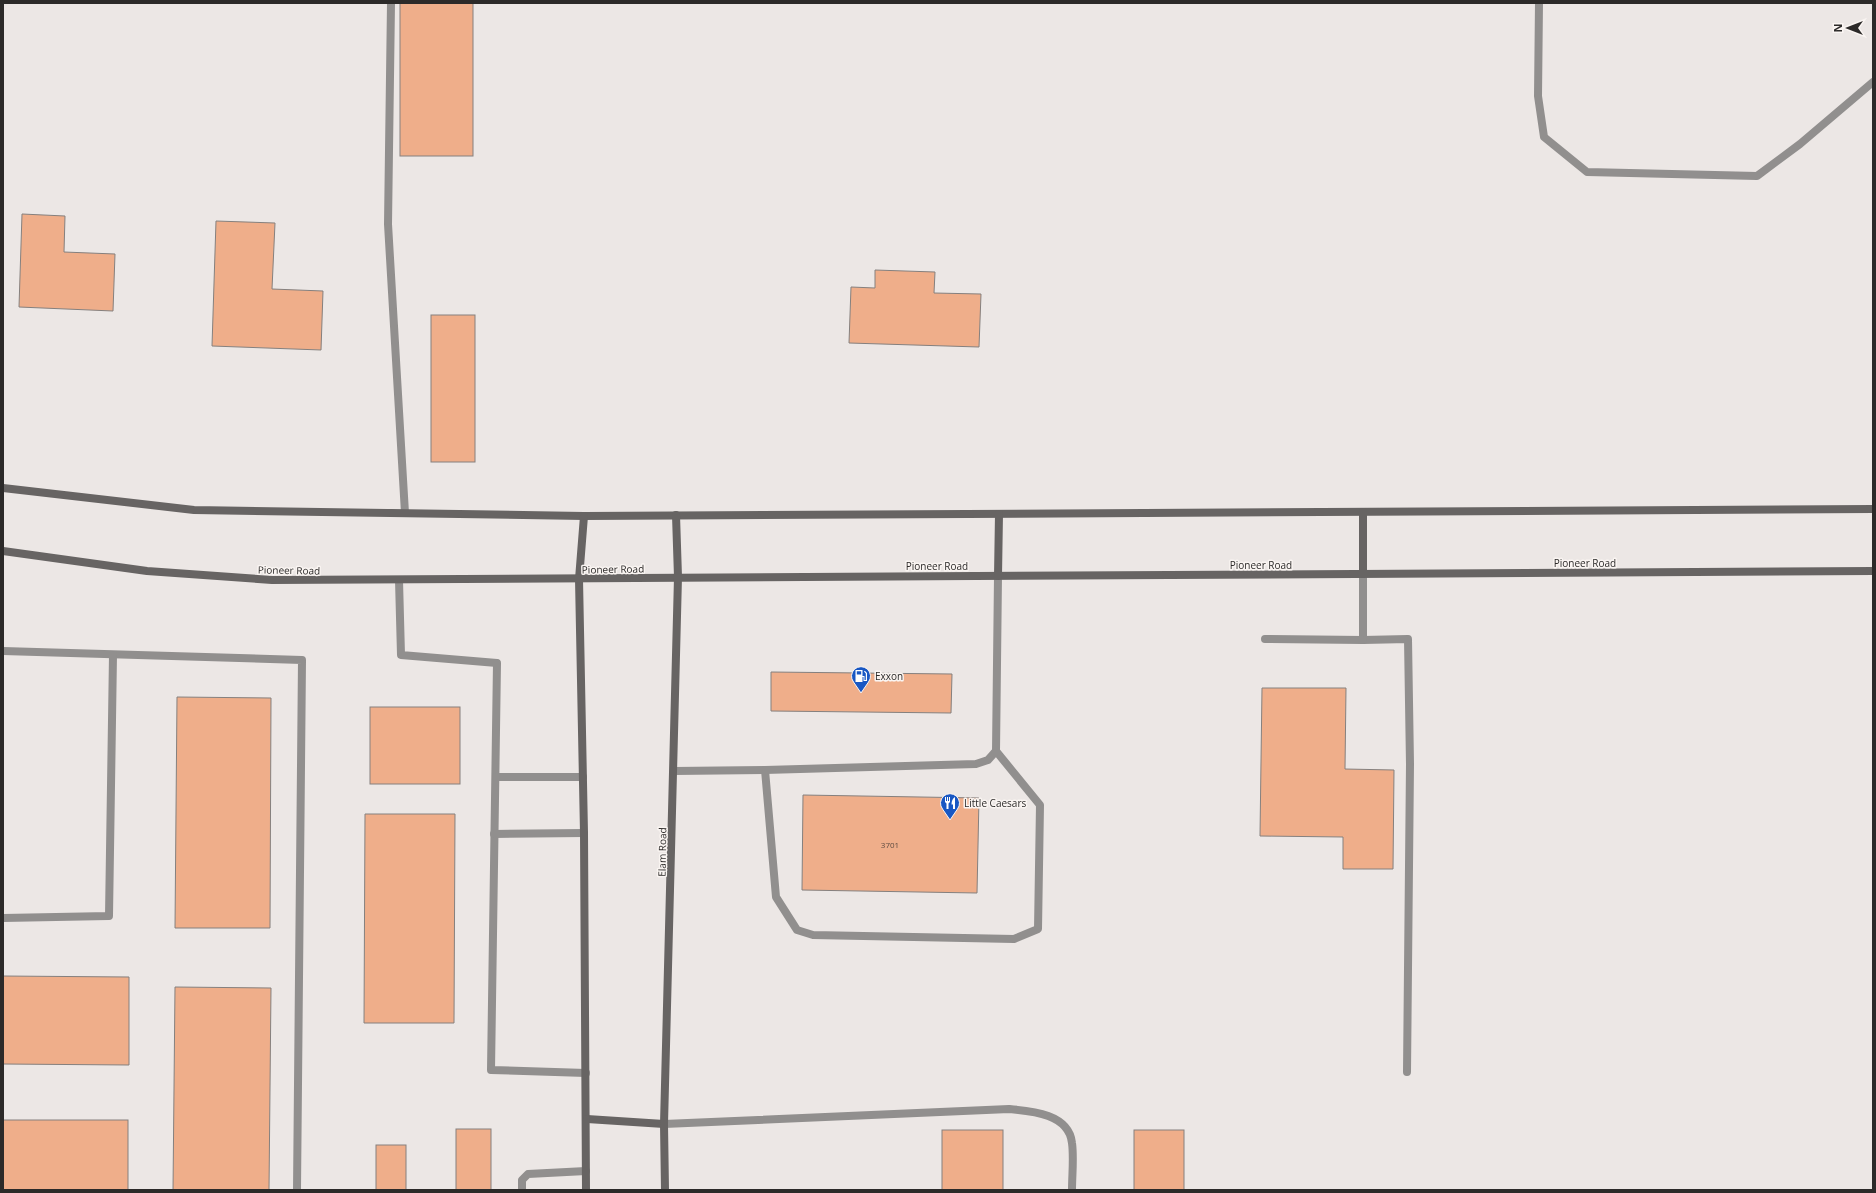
<svg xmlns="http://www.w3.org/2000/svg" width="1876" height="1193" viewBox="0 0 1876 1193" font-family="'Open Sans',sans-serif">
	<rect width="100%" height="100%" fill="#ece7e5"/>
	<g fill="#efae8a" stroke="#85807e">
		<rect x="400" y="3" width="73" height="153"/>
		<path d="M22 214 65 216 64 252 115 254 113 311 19 307Z"/>
		<path d="M216 221 275 223 272 289 323 291 321 350 212 346Z"/>
		<path d="M875 270 935 272 934 293 981 294 979 347 849 343 851 287 875 288Z"/>
		<rect x="431" y="315" width="44" height="147"/>
		<path d="M771 672 952 674 951 713 771 711Z"/>
		<path d="M1262 688H1346L1345 769 1394 770 1393 869H1343V837L1260 836Z"/>
		<path d="M177 697 271 698 270 928H175Z"/>
		<rect x="370" y="707" width="90" height="77"/>
		<path d="M803 795 979 798 977 893 802 890Z"/>
		<path d="M365 814H455L454 1023H364Z"/>
		<path d="M3 976 129 977V1065L3 1064Z"/>
		<path d="M175 987 271 988 269 1190H173Z"/>
		<rect x="3" y="1120" width="125" height="70"/>
		<rect x="456" y="1129" width="35" height="61"/>
		<rect x="942" y="1130" width="61" height="60"/>
		<rect x="1134" y="1130" width="50" height="60"/>
		<rect x="376" y="1145" width="30" height="45"/>
	</g>
	<g fill="none" stroke-linecap="round" stroke-linejoin="round">
		<g stroke="#918f8e" stroke-width="8">
			<path d="M391 3 388 224 405 513"/>
			<path d="M1539 3 1538 96 1544 137 1587 172 1757 176 1800 144 1873 82"/>
			<path d="M1363 574V640L1408 639 1410 764 1407 1072"/>
			<path d="M399 580 401 655 497 663 491 1070 586 1073"/>
			<path d="M1265 639 1363 640"/>
			<path d="M3 651 302 660 297 1190"/>
			<path d="M765 770 776 897 797 930 813 935 1014 939 1038 929 1040 805 996 751"/>
			<path d="M674 771 765 770 976 764 988 760 996 751 998 576"/>
			<path d="M496 777H583"/>
			<path d="M494 834 584 833"/>
			<path d="M3 918 109 916 113 655"/>
			<path d="M664 1124 1009 1109C1032 1111 1069 1114 1072 1143 1074 1158 1072 1175 1072 1190"/>
			<path d="M522 1190V1180L528 1174 586 1171"/>
		</g>
		<g stroke="#676463" stroke-width="8">
			<path d="M3 488 194 510 584 516 1873 509"/>
			<path d="M1363 512V574"/>
			<path d="M584 516 579 579 584 833 586 1190"/>
			<path d="M3 551 147 571 272 580 1873 571"/>
			<path d="M998 576 999 514"/>
			<path d="M587 1119 664 1124"/>
			<path d="M665 1190 664 1124 678 577 676 515"/>
		</g>
	</g>
	<defs>
		<symbol id="fuel-pin" viewBox="-11 -11 22 30"><path d="M0 17L-7.5 6A9.5 9.5 0 1 1 7.5 6Z" fill="#1857c3" stroke="#faf5f2"/><path d="M-5.5-6h7V0h2V4h1.3V-2.5L3-4.5l.8-.8L6-3V5H2.5V1h-1V6h-7ZM-4.2-4.7v3.2H.2V-4.7Z" fill="#fff"/></symbol>
		<symbol id="restaurant-pin" viewBox="-11 -11 22 30"><path d="M0 17L-7.5 6A9.5 9.5 0 1 1 7.5 6Z" fill="#1857c3" stroke="#faf5f2"/><path d="M-5-6h1v4h1v-4h1v4h1v-4h1v5L-1.5 .5V6h-2V.5L-5-1ZM5-6V6H3V1.5H1.5Q1.5-4 5-6Z" fill="#fff"/></symbol>
	</defs>
	<g fill-rule="evenodd">
		<use href="#fuel-pin" x="850" y="665" width="22" height="30"/>
		<use href="#restaurant-pin" x="939" y="792" width="22" height="30"/>
	</g>
	<g text-anchor="middle" dominant-baseline="central" stroke-width="3" stroke-linejoin="round" paint-order="stroke">
		<g font-size="8" fill="#5d4b41">
			<text x="890" y="844">3701</text>
		</g>
		<g font-size="10" fill="#2c2a29" stroke="#faf5f2">
			<text x="1585" y="563">Pioneer Road</text>
			<text x="1261" y="565">Pioneer Road</text>
			<text x="937" y="566">Pioneer Road</text>
			<text transform="translate(613 569) rotate(-1)">Pioneer Road</text>
			<text transform="translate(289 570) rotate(1)">Pioneer Road</text>
			<text transform="translate(662 852) rotate(-89)">Elam Road</text>
		</g>
		<g font-size="10" fill="#2c2a29" stroke="#faf5f2" text-anchor="start">
			<text x="875" y="676">Exxon</text>
			<text x="964" y="803">Little Caesars</text>
		</g>
	</g>
	<rect width="1876" height="1193" fill="none" stroke="#2c2a29" stroke-width="8"/>
	<g transform="translate(1848 28) rotate(270)" stroke="#faf5f2" stroke-width="3" paint-order="stroke">
	<path d="M0-3L7 15L0 10L-7 15Z" fill="#2c2a29"/>
	<text y="-6" font-size="11" font-weight="bold" text-anchor="middle" fill="#2c2a29">N</text>
	</g>
</svg>
